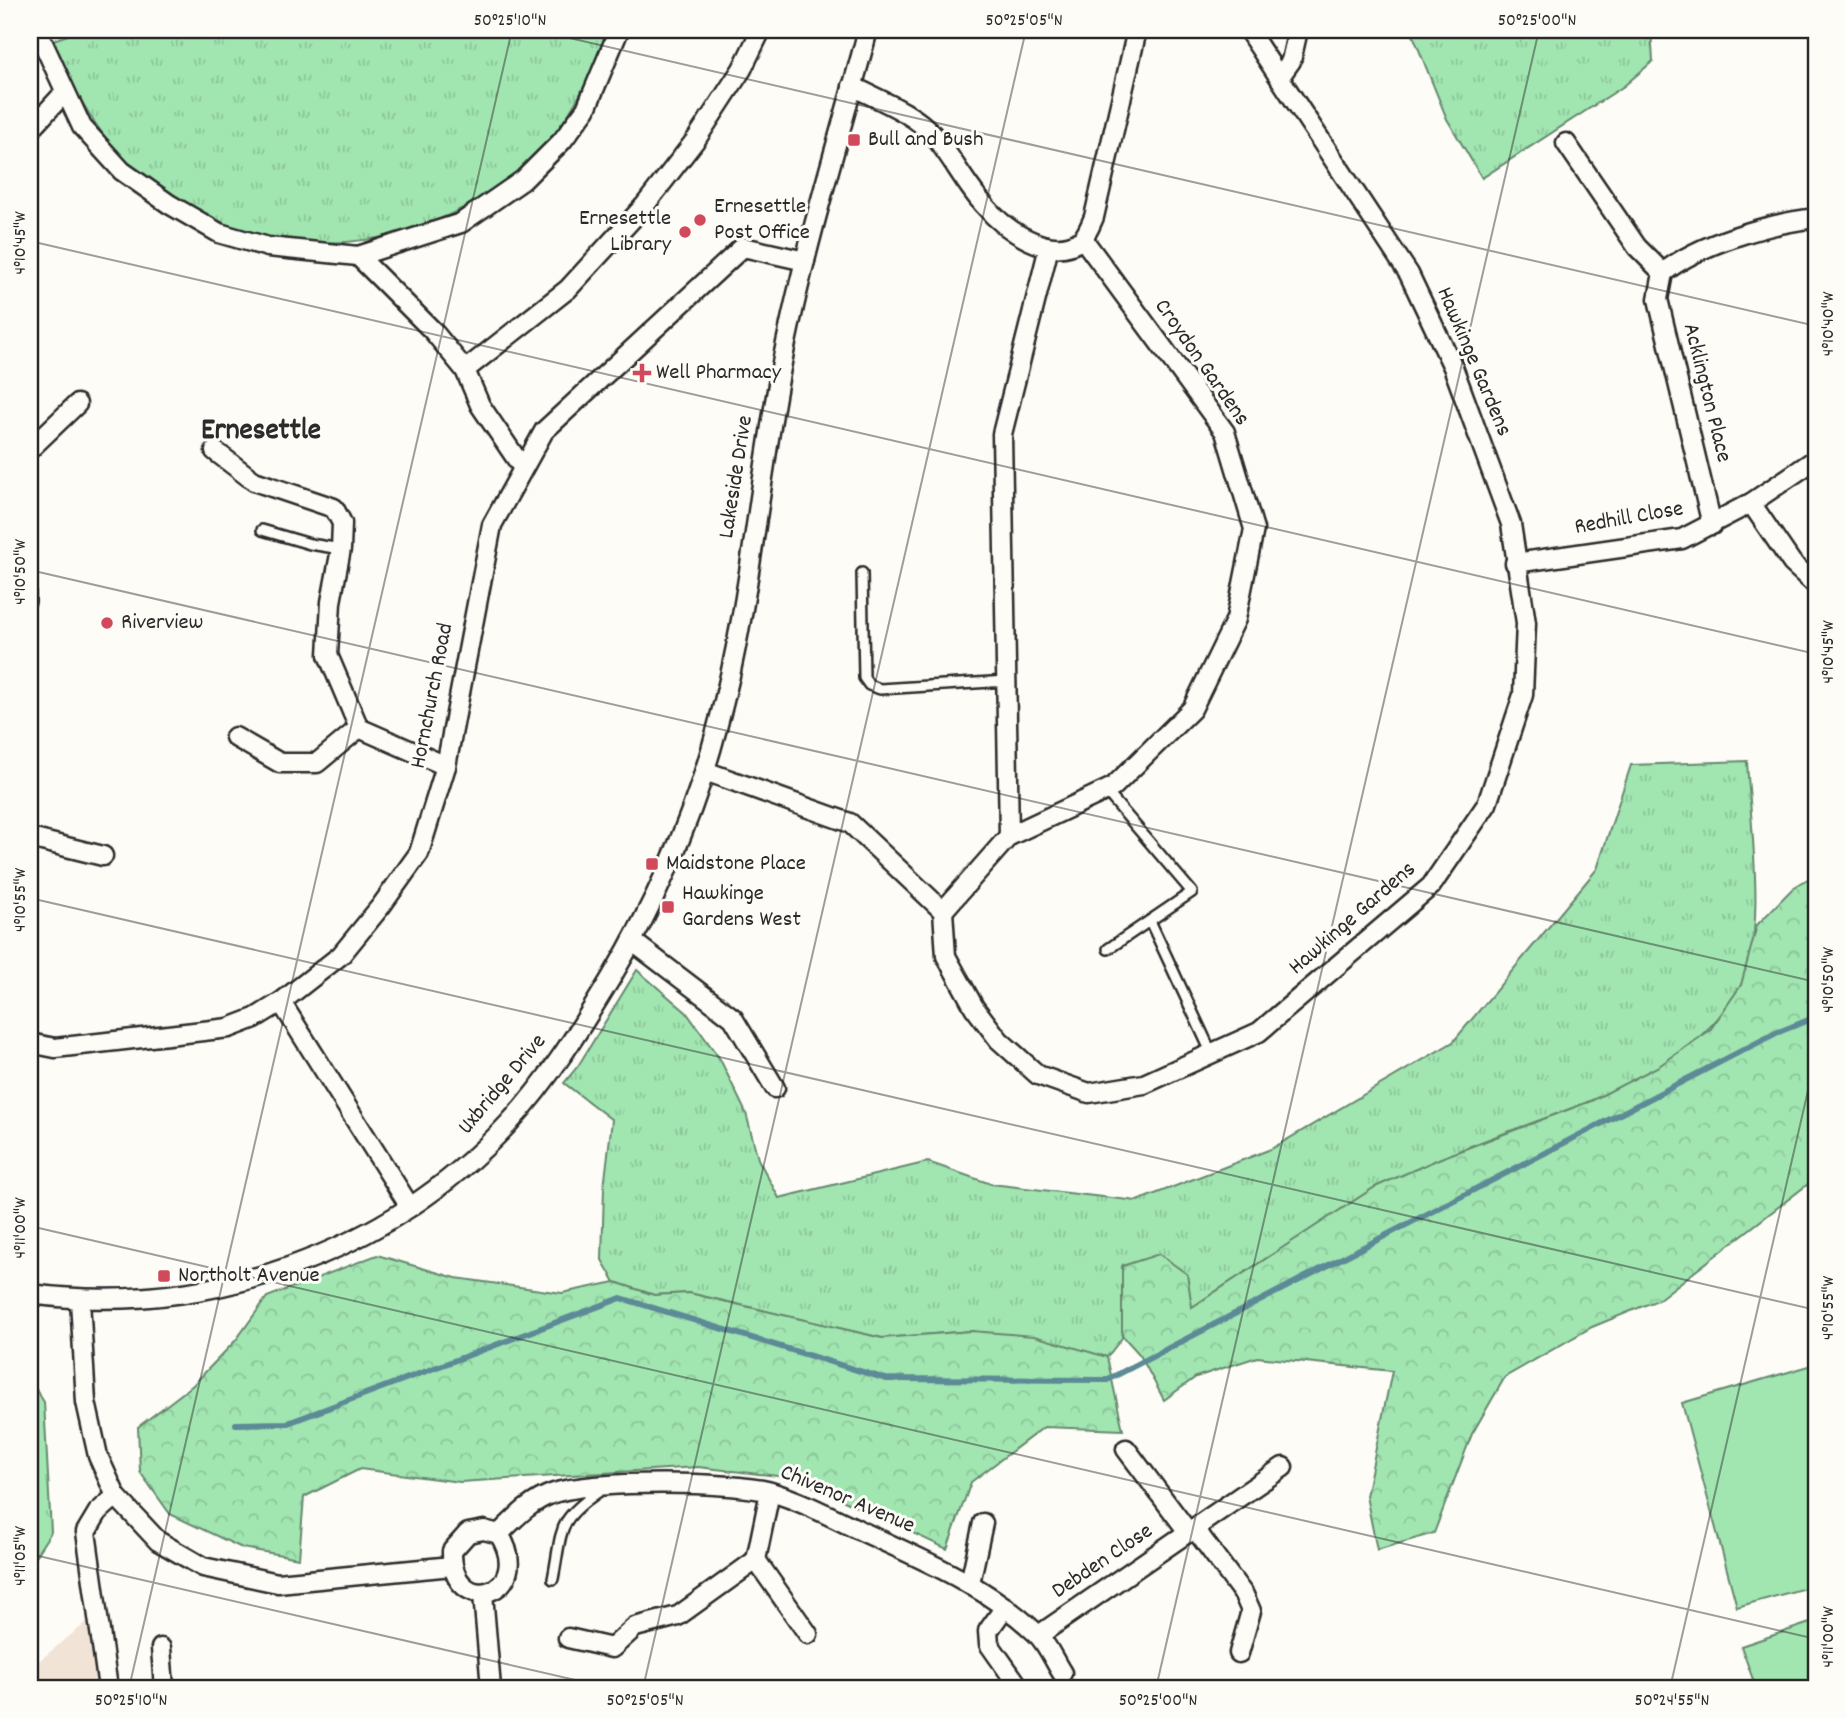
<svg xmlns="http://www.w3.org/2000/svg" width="1846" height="1718" viewBox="0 0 1846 1718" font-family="Dekko,sans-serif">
	<defs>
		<pattern id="grass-tufts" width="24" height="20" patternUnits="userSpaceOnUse" patternTransform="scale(1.75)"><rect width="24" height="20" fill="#a1e5b1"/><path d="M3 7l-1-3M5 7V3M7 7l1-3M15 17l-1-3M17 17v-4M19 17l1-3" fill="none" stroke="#8bc598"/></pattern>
		<pattern id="forest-crowns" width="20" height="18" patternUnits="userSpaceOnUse" patternTransform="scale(1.75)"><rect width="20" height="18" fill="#a1e5b1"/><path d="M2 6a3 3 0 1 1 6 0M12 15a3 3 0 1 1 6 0" fill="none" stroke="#8bc598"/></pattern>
	</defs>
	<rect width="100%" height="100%" fill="#fdfcf7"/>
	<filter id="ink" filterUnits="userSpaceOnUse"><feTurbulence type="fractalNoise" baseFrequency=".0143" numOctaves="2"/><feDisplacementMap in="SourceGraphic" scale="14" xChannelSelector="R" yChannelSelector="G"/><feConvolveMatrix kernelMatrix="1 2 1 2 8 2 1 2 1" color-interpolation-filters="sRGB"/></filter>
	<g filter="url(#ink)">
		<path fill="#f2e3d7" d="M87 1622 101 1688H30V1668Z"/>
		<g fill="url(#grass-tufts)" stroke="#66886e" stroke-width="2">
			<path d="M82 30H608C591 78 570 120 535 157 518 175 496 189 475 201 408 241 325 254 250 233 226 227 204 213 183 201 164 190 143 177 127 162 92 128 71 84 53 40Z"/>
			<path d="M1411 30H1651L1653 61 1624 86 1482 178 1447 119Z"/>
			<path d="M1747 761C1750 820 1768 937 1740 987 1683 1089 1541 1113 1442 1158 1415 1170 1389 1187 1364 1202 1305 1236 1247 1269 1192 1308L1123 1265 1122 1338 1107 1357 1072 1348 971 1331 882 1338 689 1293 654 1295 615 1282 602 1260 604 1188 612 1120 564 1083 578 1066 637 970 686 1012 720 1059 746 1113 758 1159 779 1198 928 1162 991 1184 1137 1201 1271 1149 1453 1042 1597 869 1631 765Z"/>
			<path d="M30 1380 44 1402 51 1532 30 1564Z"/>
		</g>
		<g fill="url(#forest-crowns)" stroke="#66886e" stroke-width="2">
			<path d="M1816 874V1180L1812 1181 1658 1300 1592 1327 1505 1377 1472 1434 1434 1533 1377 1550 1366 1496 1392 1371 1257 1357 1196 1377 1164 1400 1140 1355 1122 1335V1266L1159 1254 1187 1274 1192 1307 1375 1187 1441 1158 1591 1101 1659 1066 1710 1030 1741 985 1757 925 1793 888Z"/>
			<path d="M377 1255 456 1278 562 1293 615 1282 654 1295 689 1293 882 1338 971 1331 1034 1336 1107 1357 1123 1430 1044 1427 971 1482 947 1549 795 1478 698 1467 460 1482 360 1469 304 1497 299 1558 242 1548 170 1514 140 1472 138 1427 193 1385 236 1340 267 1297Z"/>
		</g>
		<g fill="#a1e5b1" stroke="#66886e" stroke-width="2">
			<path d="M1816 1364V1585L1737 1607 1682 1403Z"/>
			<path d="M1816 1621V1688H1756L1741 1646Z"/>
		</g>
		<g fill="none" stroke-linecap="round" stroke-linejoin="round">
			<path stroke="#5c8a96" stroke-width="6" d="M236 1424 288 1423 621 1298 886 1379 1107 1380 1776 1033 1816 1017"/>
			<defs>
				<g id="lane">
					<path d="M262 530 310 544 341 549"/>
					<path d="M862 573 864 678 869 685 880 689 1007 681"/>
					<path d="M30 575V602"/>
					<path d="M1105 790 1192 892 1108 949"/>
					<path d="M1150 921 1212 1054"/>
					<path d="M553 1579C563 1527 556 1521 601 1490"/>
				</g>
				<g id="street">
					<path d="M37 30 82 127 122 171 169 204 219 233 268 247 358 256 461 223 523 180 562 141 586 109 619 30"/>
					<path d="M1281 75 1291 61 1298 30"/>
					<path d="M852 86C879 100 913 112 934 136 952 157 965 184 984 205 1004 229 1050 262 1081 240 1087 235 1091 224 1094 217L1137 30"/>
					<path d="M30 130 65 92"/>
					<path d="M1566 143 1637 247 1663 273"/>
					<path d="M358 256 433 331 465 370 480 405 522 467"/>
					<path d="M465 370 568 289 645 205 697 138 742 69 761 30"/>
					<path d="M30 449 77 404"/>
					<path d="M215 451 254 481 334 508 342 523 341 549 331 602 328 655 359 728 317 763H280L235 737"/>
					<path d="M1751 503 1792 563 1816 585"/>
					<path d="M1712 525 1658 299 1663 273C1698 244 1770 223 1816 218"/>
					<path d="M1515 563 1682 539 1751 503 1816 459"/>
					<path d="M359 728 446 766"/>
					<path d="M705 771 850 823 943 911 946 956 974 1007 999 1040 1038 1075 1089 1093 1144 1084 1259 1032 1431 886 1487 804 1523 695 1526 623 1511 524 1453 367 1409 274 1248 30"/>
					<path d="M1009 836 1002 434 1049 247"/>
					<path d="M30 838 103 856"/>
					<path d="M943 911 1009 836 1113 787 1192 709 1236 619 1254 529 1225 432 1083 239"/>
					<path d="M632 941 733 1018 775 1088"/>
					<path d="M281 1002 410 1207"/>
					<path d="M30 1043 55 1048 229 1028 255 1018 281 1002 341 955 381 906 419 853 446 766 492 525 544 431 743 247 805 261"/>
					<path d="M30 1294C206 1317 386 1255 508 1124 549 1080 580 1029 611 978 657 900 694 816 717 728 752 602 759 470 786 343 808 237 840 134 868 30"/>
					<path d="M80 1300 86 1402 98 1456 116 1496 158 1541 203 1567 278 1583 452 1566"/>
					<path d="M1126 1449 1189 1533"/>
					<path d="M1195 1529 1244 1595 1251 1611 1239 1653"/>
					<path d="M484 1530 499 1534C537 1594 451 1621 452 1551L468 1533Z"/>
					<path d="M499 1534C515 1518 532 1500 554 1493 594 1480 730 1481 771 1492 801 1501 830 1516 859 1530 921 1559 986 1585 1036 1633 1047 1643 1054 1661 1062 1673"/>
					<path d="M756 1560 770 1492"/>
					<path d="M970 1583 983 1523"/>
					<path d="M483 1594 491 1688"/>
					<path d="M1005 1607 988 1631 989 1644 1020 1688"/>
					<path d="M1039 1635 1283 1467"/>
					<path d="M568 1638 612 1648 635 1627 678 1616 756 1560 808 1634"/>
					<path d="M161 1648 164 1688"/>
					<path d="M108 1688 86 1532 98 1512 116 1496"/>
				</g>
			</defs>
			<use href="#lane" stroke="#2b2b2b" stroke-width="14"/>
			<use href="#street" stroke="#2b2b2b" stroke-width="23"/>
			<use href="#lane" stroke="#fdfcf7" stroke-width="9"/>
			<use href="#street" stroke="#fdfcf7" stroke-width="18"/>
		</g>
	</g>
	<path fill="none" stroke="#2b2b2b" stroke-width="2" stroke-opacity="0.45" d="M535 30 1816 326M30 241 1816 654M30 570 1816 982M30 898 1816 1310M30 1226 1816 1639M30 1554 610 1688M129 1688 512 30M643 1688 1026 30M1156 1688 1539 30M1670 1688 1816 1056"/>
	<g fill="#d1495b" stroke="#fdfcf7" stroke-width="2.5">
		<rect x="847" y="133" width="14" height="14" rx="3.5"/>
		<circle cx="700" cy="220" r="7"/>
		<circle cx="685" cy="232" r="7"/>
		<path d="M638.5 362.5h7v7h7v7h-7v7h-7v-7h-7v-7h7z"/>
		<circle cx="107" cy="623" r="7"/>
		<rect x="645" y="857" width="14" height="14" rx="3.5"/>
		<rect x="661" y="900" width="14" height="14" rx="3.5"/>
		<rect x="157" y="1269" width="14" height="14" rx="3.5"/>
	</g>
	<g text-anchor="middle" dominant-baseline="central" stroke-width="6" stroke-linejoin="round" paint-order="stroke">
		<g font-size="23" fill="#2b2b2b" stroke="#fdfcf7" text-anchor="start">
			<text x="868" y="140">Bull and Bush</text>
			<text x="714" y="207">Ernesettle<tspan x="714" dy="26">Post Office</tspan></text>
			<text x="671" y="219" text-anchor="end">Ernesettle<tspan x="671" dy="26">Library</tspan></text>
			<text x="656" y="373">Well Pharmacy</text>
			<text x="121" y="623">Riverview</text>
			<text x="666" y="864">Maidstone Place</text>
			<text x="682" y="894">Hawkinge<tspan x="682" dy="26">Gardens West</tspan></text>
			<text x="178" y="1276">Northolt Avenue</text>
		</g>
		<g font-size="23" fill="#2b2b2b" stroke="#fdfcf7">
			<text transform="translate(1473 362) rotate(67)">Hawkinge Gardens</text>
			<text transform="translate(1201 363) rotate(55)">Croydon Gardens</text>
			<text transform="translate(1706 393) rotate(76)">Acklington Place</text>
			<text transform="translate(737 477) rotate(-81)">Lakeside Drive</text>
			<text transform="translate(1629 519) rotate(-10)">Redhill Close</text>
			<text transform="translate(433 696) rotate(-79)">Hornchurch Road</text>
			<text transform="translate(1353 919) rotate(-41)">Hawkinge Gardens</text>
			<text transform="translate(503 1085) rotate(-50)">Uxbridge Drive</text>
			<text transform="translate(847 1500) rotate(23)">Chivenor Avenue</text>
			<text transform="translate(1103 1562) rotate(-34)">Debden Close</text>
		</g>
		<g font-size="30" font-weight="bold" fill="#2b2b2b" stroke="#fdfcf7">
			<text x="261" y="432">Ernesettle</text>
		</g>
	</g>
	<rect width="1846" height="1718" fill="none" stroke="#fdfcf7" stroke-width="77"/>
	<rect x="38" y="38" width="1770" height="1642" fill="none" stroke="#2b2b2b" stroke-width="2.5"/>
	<g font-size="18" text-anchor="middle" fill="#2b2b2b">
		<text x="510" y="25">50°25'10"N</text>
		<text x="1024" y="25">50°25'05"N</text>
		<text x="1537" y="25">50°25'00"N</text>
		<text transform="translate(19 243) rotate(-90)" y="6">4°10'45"W</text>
		<text transform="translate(1827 324) rotate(-90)" y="6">4°10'40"W</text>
		<text transform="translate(19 572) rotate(-90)" y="6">4°10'50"W</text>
		<text transform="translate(1827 652) rotate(-90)" y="6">4°10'45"W</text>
		<text transform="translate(19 900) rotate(-90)" y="6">4°10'55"W</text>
		<text transform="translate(1827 980) rotate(-90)" y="6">4°10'50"W</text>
		<text transform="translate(19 1228) rotate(-90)" y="6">4°11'00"W</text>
		<text transform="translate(1827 1308) rotate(-90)" y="6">4°10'55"W</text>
		<text transform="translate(19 1556) rotate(-90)" y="6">4°11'05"W</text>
		<text transform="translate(1827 1637) rotate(-90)" y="6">4°11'00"W</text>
		<text x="131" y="1705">50°25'10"N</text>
		<text x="645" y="1705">50°25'05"N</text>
		<text x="1158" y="1705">50°25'00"N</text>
		<text x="1672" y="1705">50°24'55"N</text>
	</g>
</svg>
